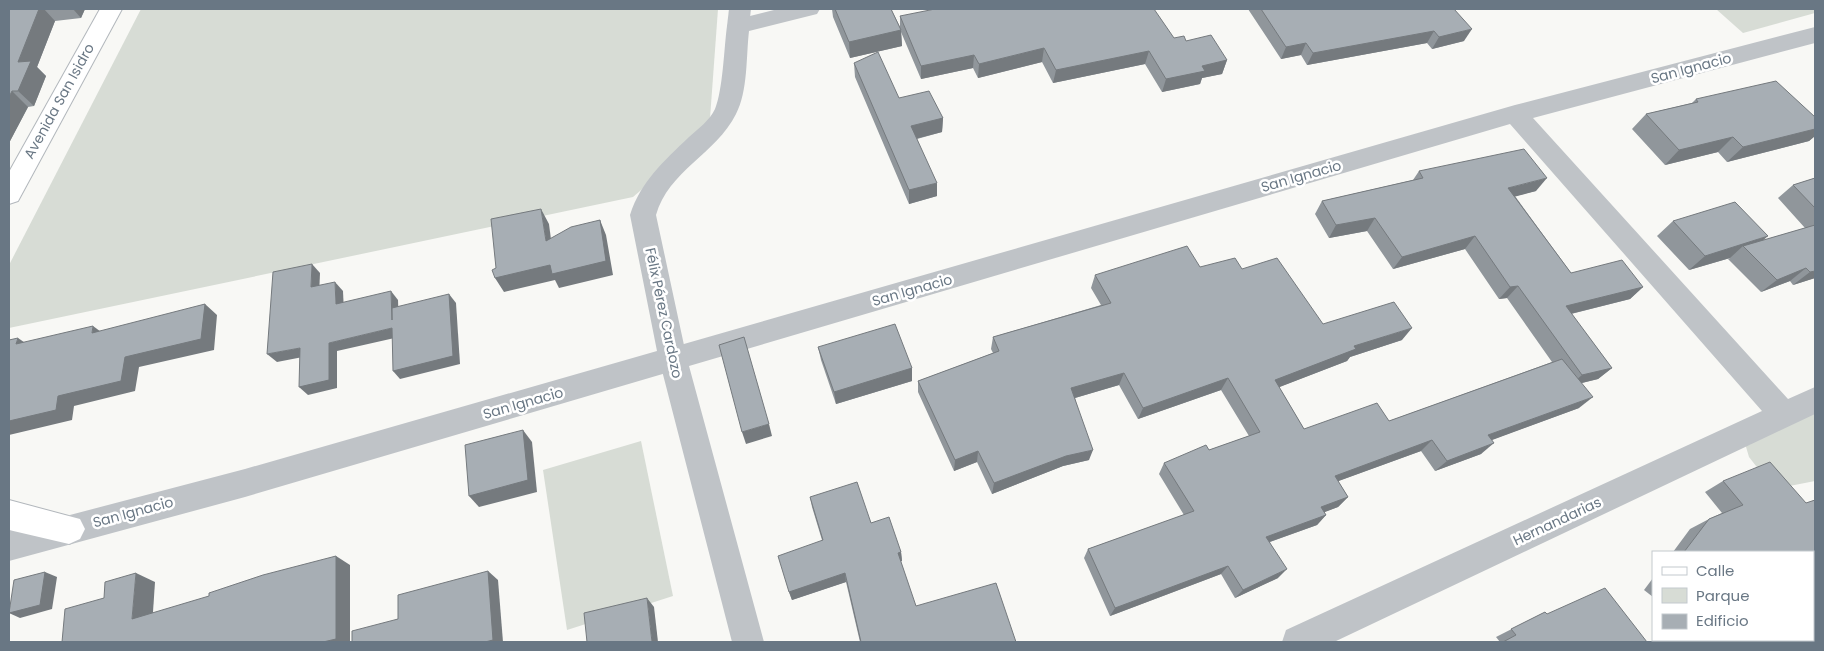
<svg xmlns="http://www.w3.org/2000/svg" width="1824" height="651" viewBox="0 0 1824 651" font-family="Poppins,sans-serif">
	<rect width="100%" height="100%" fill="#f8f8f5"/>
	<g fill="#d7dcd5">
		<path d="M141 9H718L709 132 633 197 9 328V265Z"/>
		<path d="M1716 9H1815V13L1743 33Z"/>
		<path d="M1815 391V481L1774 489 1749 457 1744 440 1750 445 1755 420Z"/>
		<path d="M641 441 673 596 567 630 543 470Z"/>
	</g>
	<g fill="none" stroke-linecap="round" stroke-linejoin="round">
		<defs>
			<g id="secondary">
				<path d="M100 9H122L18 201 9 204V172Z"/>
				<path d="M9 500 80 519 85 529 80 539 69 544 9 530Z"/>
			</g>
		</defs>
		<use href="#secondary" stroke="#b2b7bc" stroke-width="2"/>
		<g fill="#bfc3c7" fill-rule="evenodd">
			<path d="M729 9H751L749 26 746 31 738 34 730 31 727 26Z"/>
			<path d="M1815 27V43L1533 118 1788 399 1815 387V414L1334 642H1282L1286 630 1762 411 1510 124 689 366 764 642H732L659 359 663 350 1515 105Z"/>
		</g>
		<path fill="#bfc3c7" fill-rule="evenodd" d="M778 9H820L817 14 749 31C746 57 748 91 736 114 716 154 668 171 656 215L687 359 683 368 245 497 9 561V531L245 469 657 351 630 215C641 181 664 161 689 137 698 129 710 120 715 109 723 90 724 48 727 26L730 21Z"/>
		<use href="#secondary" fill="#fff" fill-rule="evenodd"/>
	</g>
	<g fill="#90969b">
		<path d="M9 9H85L81 18 55 21 37 67 46 76 34 106 28 107 9 143Z"/>
		<path d="M832 9H891L900 27V16L1174 38 1186 41 1227 60 1222 74 1202 78 1200 84 1162 92 1145 64 1053 83 1042 62 978 78 973 68 921 79 901 32 902 46 850 58 833 17Z"/>
		<path d="M1248 9H1454L1464 41 1432 49 1427 43 1307 65 1301 55 1281 59Z"/>
		<path d="M854 63 899 98 943 118 942 132 917 139 937 196 909 204 855 77Z"/>
		<path d="M1696 99 1815 117V136L1809 141 1727 162 1718 152 1665 165 1632 129 1646 114 1692 103Z"/>
		<path d="M1419 171 1536 191 1515 196 1571 273 1643 287 1630 299 1571 314 1612 368 1598 379 1582 383 1579 408 1491 440 1481 454 1435 471 1421 451 1338 481 1348 497 1338 507 1324 512 1326 515 1317 525 1270 542 1278 578 1235 598 1221 574 1110 616 1084 558 1088 549 1184 515 1159 474 1164 463 1209 450 1249 436 1221 390 1138 419 1119 385 1075 398 1089 460 1063 466 992 494 977 462 954 471 918 392V381L993 353 991 349 993 337 1101 305 1091 288 1095 275 1200 267 1242 269 1323 324 1402 340 1350 357 1347 361 1279 387 1304 429 1389 421 1552 362 1507 298 1499 299 1465 249 1393 269 1367 231 1329 238 1315 214 1322 201 1413 180Z"/>
		<path d="M1815 178V278L1793 285 1790 281 1761 292 1728 259 1730 258 1689 270 1657 236 1673 221 1764 240 1805 228 1778 198 1793 185Z"/>
		<path d="M818 347 912 368V381L836 404 821 360Z"/>
		<path d="M1723 481 1806 503 1815 500V626L1813 627V552H1673L1690 529 1709 519 1722 513 1705 492Z"/>
		<path d="M810 497 871 523 901 552 902 561H900L860 642 846 582 792 600 789 592 822 540 812 507Z"/>
		<path d="M1653 578V597L1644 590Z"/>
		<path d="M1545 612 1547 614 1647 642H1500L1496 637Z"/>
		<path d="M1707 640H1719L1712 642H1711Z"/>
	</g>
	<g fill="#757a7e">
		<path d="M39 9H44L55 21 37 67 46 76 34 106 18 91V62Z"/>
		<path d="M73 9H85L81 18Z"/>
		<path d="M1472 29 1464 41 1432 49 1439 37Z"/>
		<path d="M901 30 902 46 850 58 849 42Z"/>
		<path d="M1434 31 1427 43 1307 65 1313 53Z"/>
		<path d="M1306 43 1301 55 1281 59 1286 47Z"/>
		<path d="M1044 48 1042 62 978 78 979 64Z"/>
		<path d="M1149 51 1145 64 1053 83 1056 70Z"/>
		<path d="M974 55 973 68 921 79V66Z"/>
		<path d="M1227 60 1222 74 1202 78 1200 84 1162 92 1166 79 1202 66Z"/>
		<path d="M12 91 28 107 9 143V97Z"/>
		<path d="M943 118 942 132 911 140V126Z"/>
		<path d="M1815 129V136L1809 141 1727 162 1743 147Z"/>
		<path d="M1733 137 1718 152 1665 165 1679 150Z"/>
		<path d="M1547 178 1536 191 1498 201 1508 188Z"/>
		<path d="M937 183V196L909 204V190Z"/>
		<path d="M541 209 549 224 553 255 546 241Z"/>
		<path d="M1375 218 1367 231 1329 238 1336 225Z"/>
		<path d="M600 220 606 235 613 275 559 288 555 280 504 292 495 278Z"/>
		<path d="M1475 236 1465 249 1393 269 1402 257Z"/>
		<path d="M1768 236 1751 251 1743 246 1730 258 1689 270 1705 256Z"/>
		<path d="M312 264 320 273 319 296 311 287Z"/>
		<path d="M1806 268 1790 281 1761 292 1777 280Z"/>
		<path d="M1815 271V278L1793 285 1810 272Z"/>
		<path d="M335 282 343 291 344 313 336 304Z"/>
		<path d="M1518 286 1507 298 1499 299 1510 287Z"/>
		<path d="M1643 287 1630 299 1554 318 1566 306Z"/>
		<path d="M391 291 398 300 399 329 392 320Z"/>
		<path d="M449 294 456 303 460 364 400 379 393 371Z"/>
		<path d="M205 304 217 315 214 350 139 367 135 391 74 406 72 420 9 435V421L58 396 125 357Z"/>
		<path d="M93 326 108 337 92 333Z"/>
		<path d="M392 328 399 337 337 351V388L308 395 299 387 329 343Z"/>
		<path d="M1412 328 1402 340 1350 357 1347 361 1267 392 1275 380 1354 346Z"/>
		<path d="M18 338 34 349 16 344Z"/>
		<path d="M300 348 308 356 277 362 267 354Z"/>
		<path d="M912 368V381L836 404 834 392Z"/>
		<path d="M1612 368 1598 379 1569 386 1582 375Z"/>
		<path d="M1124 373 1119 385 1068 400 1071 388Z"/>
		<path d="M1228 378 1221 390 1138 419 1143 408Z"/>
		<path d="M1593 397 1579 408 1476 446 1488 435Z"/>
		<path d="M769 424 772 436 746 444 742 432Z"/>
		<path d="M523 430 532 442 537 492 479 507 469 496Z"/>
		<path d="M1432 440 1421 451 1325 486 1335 476Z"/>
		<path d="M1494 443 1481 454 1435 471 1447 461Z"/>
		<path d="M1093 450 1089 460 1063 466 992 494 994 483 1066 456Z"/>
		<path d="M978 451 977 462 954 471 955 460Z"/>
		<path d="M1348 497 1338 507 1312 517 1321 507Z"/>
		<path d="M1326 515 1317 525 1258 546 1266 537Z"/>
		<path d="M901 552 902 561 898 562V553Z"/>
		<path d="M336 556 350 565V642H323Z"/>
		<path d="M1228 566 1221 574 1110 616 1115 608Z"/>
		<path d="M1287 569 1278 578 1235 598 1243 590Z"/>
		<path d="M488 571 498 580 503 642H485Z"/>
		<path d="M45 572 57 577 52 609 20 618 9 613Z"/>
		<path d="M136 573 155 582 152 627 132 619Z"/>
		<path d="M845 573 846 582 792 600 789 592Z"/>
		<path d="M647 598 654 607 658 642H652Z"/>
	</g>
	<g fill="#a7aeb4" stroke="#757a7e">
		<path d="M9 9H39L18 62 31 61 18 91H12L9 97Z"/>
		<path d="M835 9H891L901 30 849 42Z"/>
		<path d="M935 9H1154L1174 38 1184 36 1186 41 1211 35 1227 60 1202 66 1205 71 1166 79 1149 51 1056 70 1044 48 979 64 974 55 921 66 900 16Z"/>
		<path d="M1261 9H1454L1472 29 1439 37 1434 31 1313 53 1306 43 1286 47Z"/>
		<path d="M878 52 899 98 929 91 943 118 911 126 937 183 909 190 854 63Z"/>
		<path d="M1776 81 1815 117V129L1743 147 1733 137 1679 150 1646 114 1698 102 1696 99Z"/>
		<path d="M1524 149 1547 178 1508 188 1571 273 1622 260 1643 287 1566 306 1612 368 1582 375 1518 286 1510 287 1475 236 1402 257 1375 218 1336 225 1322 201 1423 178 1419 171Z"/>
		<path d="M1815 178V208L1793 185Z"/>
		<path d="M1735 202 1768 236 1705 256 1673 221Z"/>
		<path d="M541 209 546 241 571 227 600 220 606 261 552 274 550 265 495 278 492 270 496 268 491 219Z"/>
		<path d="M1815 225V271L1810 272 1806 268 1777 280 1743 246Z"/>
		<path d="M1187 246 1200 267 1235 258 1242 269 1277 258 1323 324 1394 302 1412 328 1354 346 1356 349 1275 380 1304 429 1377 403 1389 421 1562 359 1593 397 1488 435 1494 443 1447 461 1432 440 1335 476 1348 497 1321 507 1326 515 1266 537 1287 569 1243 590 1228 566 1115 608 1088 549 1194 511 1164 463 1206 445 1209 450 1260 432 1228 378 1143 408 1124 373 1071 388 1093 450 1066 456 994 483 978 451 955 460 918 381 999 351 993 337 1111 303 1095 275Z"/>
		<path d="M312 264 311 287 335 282 336 304 391 291 392 320V308L449 294 453 356 393 371 392 328 329 343V380L299 387 300 348 267 354 273 272Z"/>
		<path d="M205 304 201 339 125 357 121 381 58 396 56 410 9 421V340L18 338 16 344 93 326 92 333Z"/>
		<path d="M895 324 912 368 834 392 818 347Z"/>
		<path d="M744 337 769 424 742 432 719 345Z"/>
		<path d="M523 430 528 480 469 496 465 445Z"/>
		<path d="M1770 462 1806 503 1815 500V624L1813 625V552H1684L1709 519 1743 505 1723 481Z"/>
		<path d="M857 482 871 523 889 517 901 552 898 553 916 606 996 583 1016 642H860H861L845 573 789 592 778 556 823 540 810 497Z"/>
		<path d="M336 556V639L323 642H62L65 609 104 598 105 582 136 573 132 619 209 596V593L263 575Z"/>
		<path d="M488 571 493 640 485 642H352V631L398 619V595Z"/>
		<path d="M45 572 40 605 9 613 14 580Z"/>
		<path d="M1605 588 1647 642H1503L1516 635 1511 629 1545 612 1547 614Z"/>
		<path d="M647 598 652 642H587L584 613Z"/>
	</g>
	<g text-anchor="middle" dominant-baseline="central" stroke-width="5" stroke-linejoin="round" paint-order="stroke">
		<g font-size="14" fill="#697784" stroke="#fff">
			<text transform="translate(1691 68) rotate(-15)">San Ignacio</text>
			<text transform="translate(59 101) rotate(-61)">Avenida San Isidro</text>
			<text transform="translate(1301 176) rotate(-16)">San Ignacio</text>
			<text transform="translate(912 290) rotate(-16)">San Ignacio</text>
			<text transform="translate(664 313) rotate(78)">Félix Pérez Cardozo</text>
			<text transform="translate(523 403) rotate(-16)">San Ignacio</text>
			<text transform="translate(133 512) rotate(-15)">San Ignacio</text>
			<text transform="translate(1557 521) rotate(-25)">Hernandarias</text>
		</g>
	</g>
	<rect width="1824" height="651" fill="none" stroke="#697784" stroke-width="20"/>
	<rect x="1652" y="551" width="162" height="90" fill="#ffffff" stroke="#c3c9ce"/>
	<rect x="1662" y="567" width="25" height="8" fill="#ffffff" stroke="#c3c9ce"/>
	<text x="1696" y="576" font-size="15" fill="#697784">Calle</text>
	<rect x="1662" y="588" width="25" height="15" fill="#d7dcd5" stroke="#c3c9ce"/>
	<text x="1696" y="601" font-size="15" fill="#697784">Parque</text>
	<rect x="1662" y="614" width="25" height="15" fill="#a7aeb4" stroke="#c3c9ce"/>
	<text x="1696" y="626" font-size="15" fill="#697784">Edificio</text>
</svg>
